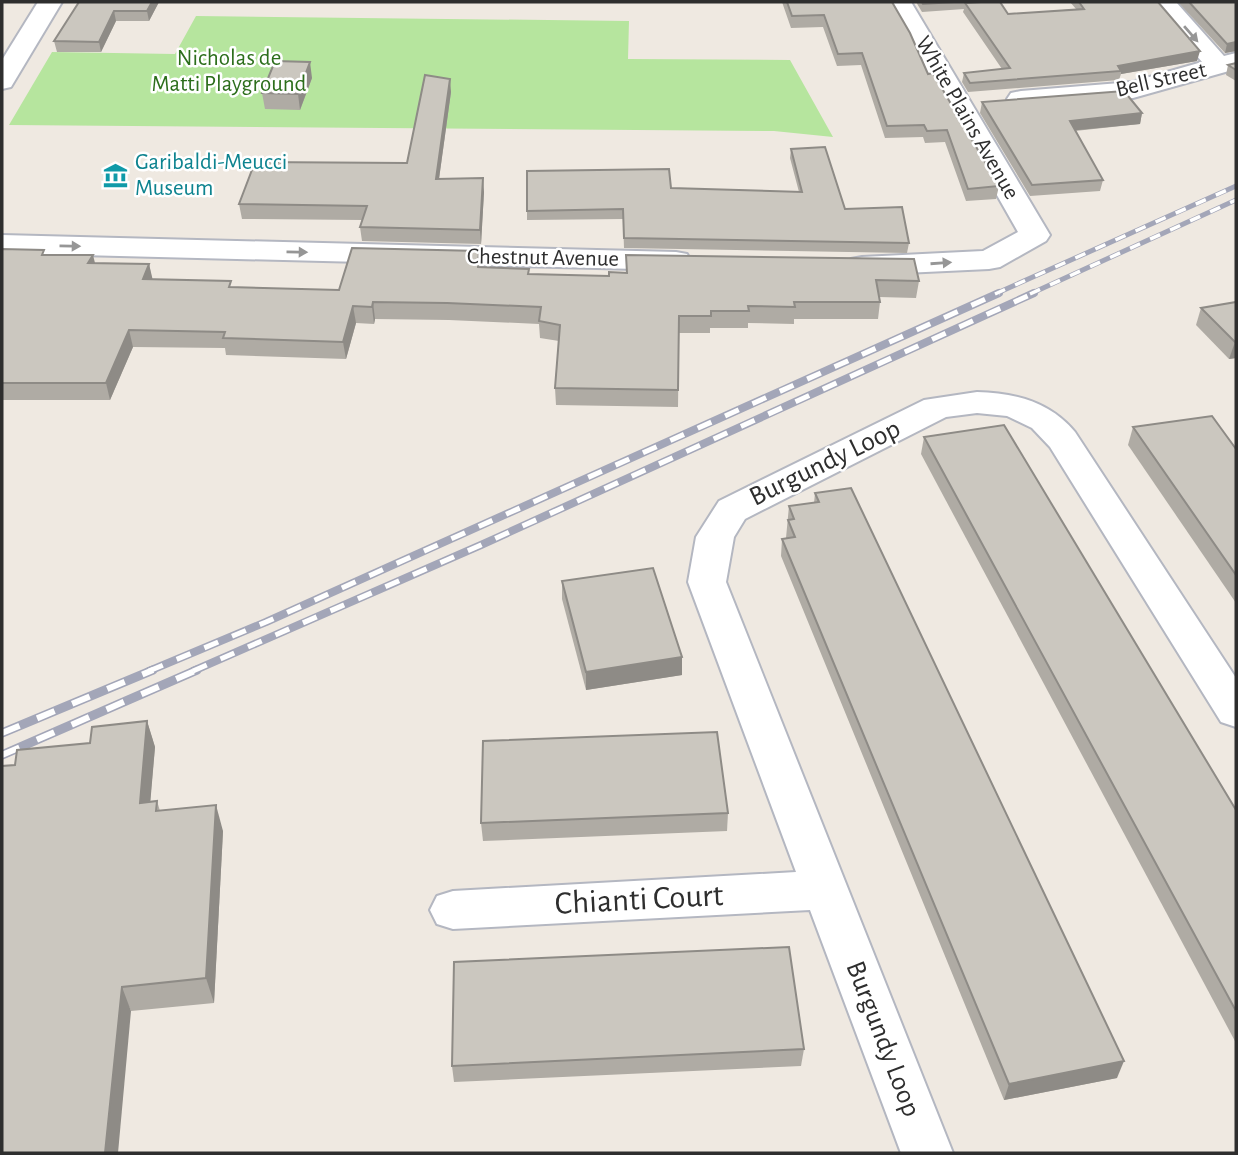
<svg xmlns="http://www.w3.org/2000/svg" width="1238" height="1155" viewBox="0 0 1238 1155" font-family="'Alegreya Sans',sans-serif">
	<rect width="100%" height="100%" fill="#efe9e1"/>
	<path fill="#b6e59e" d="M196 16 629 21 628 59 790 60 833 137 774 131 9 125 52 52 175 54Z"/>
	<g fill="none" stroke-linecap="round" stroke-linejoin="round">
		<defs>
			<g id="street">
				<path d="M887 2H911L1050 235 1046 241 1000 267 989 269 862 275 851 273 846 266 851 259 862 257 983 251 1018 232Z"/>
				<path d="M1151 2H1176L1224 56 1236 53V69L1133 98 1021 107 1011 105 1007 99 1011 93 1021 91 1132 82 1202 62Z"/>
				<path d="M2 235 676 252 687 254 691 261 687 268 676 270 2 253Z"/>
				<path d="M977 392C1016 393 1050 402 1075 432L1236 678V727L1221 722 1050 447 1032 428 1007 416 977 413 946 417 745 519 734 537 726 582 953 1153H901L810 910 453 929 437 924 430 910 437 896 453 891 796 872 688 582 696 537 719 501 924 400Z"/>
			</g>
			<path id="secondary" d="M38 2H62L11 87 2 89V60Z"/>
		</defs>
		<use href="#street" stroke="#b4b7c1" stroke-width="4"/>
		<use href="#secondary" stroke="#b4b7c1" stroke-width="4"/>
		<use href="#street" fill="#fff" fill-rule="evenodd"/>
		<use href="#secondary" fill="#fff" fill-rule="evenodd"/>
		<defs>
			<g id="rail-far2">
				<path d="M995 294 1236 186"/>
				<path d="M1030 294 1236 200"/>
			</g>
			<g id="rail-far1">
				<path d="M149 671 266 622 999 293"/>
				<path d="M193 671 481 545 1034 293"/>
			</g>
			<g id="rail">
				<path d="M2 733 153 670"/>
				<path d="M2 755 197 670"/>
			</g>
		</defs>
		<use href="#rail-far2" stroke="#a3a6b8" stroke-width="5"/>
		<use href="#rail-far1" stroke="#a3a6b8" stroke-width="8"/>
		<use href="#rail" stroke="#a3a6b8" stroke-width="9"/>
		<use href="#rail-far2" stroke="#fff" stroke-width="3.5" stroke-dasharray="11" stroke-linecap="butt"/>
		<use href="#rail-far1" stroke="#fff" stroke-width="5" stroke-dasharray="15" stroke-linecap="butt"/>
		<use href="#rail" stroke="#fff" stroke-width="6" stroke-dasharray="19" stroke-linecap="butt"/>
	</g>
	<g fill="#afaba4">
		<path d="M79 2H159L149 21H116L101 52H57L54 41Z"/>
		<path d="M782 2H892L928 74 999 186 996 199 966 201 945 142 925 143 923 137 885 138 861 65 837 66 823 27 791 28Z"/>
		<path d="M916 2H1000L1008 14 1076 9 1070 2H1158L1197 61 1121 74 1119 80 968 92 962 82 964 73 1002 69 963 12 964 9 922 12Z"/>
		<path d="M1178 2H1236V51L1225 53Z"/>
		<path d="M1236 63V81L1226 75 1228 65Z"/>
		<path d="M312 78 300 110 265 109 262 93Z"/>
		<path d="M451 92 439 179 484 192 481 244 362 241 360 227 362 220 242 219 239 204 407 163Z"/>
		<path d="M982 102 1142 113 1140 124 1075 131 1103 180 1100 191 1030 196 980 113Z"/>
		<path d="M791 149 845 209 909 243 907 253 624 248 623 219 527 220V211L799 192 790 158Z"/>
		<path d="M2 249 46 255 95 263 149 264 152 279 233 287 339 290 480 267 529 274 609 276 626 273V255L919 281 916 298 879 297 880 302 878 319H794V324L748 323V328H710V333H679L678 407 556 405 555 388 559 341 540 338 539 324 449 320 375 319 374 324 356 323 346 359 226 355 225 348 133 347 110 400H2Z"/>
		<path d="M1236 302V358L1229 359 1196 325 1201 308Z"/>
		<path d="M1133 427 1236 449V603L1128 445Z"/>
		<path d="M924 437 1236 810V1043L921 454Z"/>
		<path d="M815 493 1117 1078 1004 1100 781 556 782 539 786 538 789 506 814 503Z"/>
		<path d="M562 581 682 657V675L586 690 562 599Z"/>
		<path d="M147 721 155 747 150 802 157 801 160 811 223 831 214 1003 131 1011 15 765 90 743Z"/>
		<path d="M728 813 727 831 483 841 481 823Z"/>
		<path d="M804 1049 801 1066 454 1082 452 1066Z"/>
	</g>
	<g fill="#8e8b86">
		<path d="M152 2H159L149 21 147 11Z"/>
		<path d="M114 11 116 21 101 52 99 42Z"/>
		<path d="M1236 42V51L1225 53 1227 44Z"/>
		<path d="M1200 51 1197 61 1121 74V71L1118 66Z"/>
		<path d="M310 62 312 78 300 110 298 94Z"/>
		<path d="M450 79 451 92 437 193 436 179Z"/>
		<path d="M1142 113 1140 124 1068 131 1070 121Z"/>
		<path d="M483 178 484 192 481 244 480 230Z"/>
		<path d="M93 255 97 271 88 263Z"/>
		<path d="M149 264 153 281 143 279Z"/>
		<path d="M373 302 375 319 374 324 372 307Z"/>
		<path d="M353 306 356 323 346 359 343 342Z"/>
		<path d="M129 330 133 347 110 400 106 383Z"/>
		<path d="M1235 342H1236V358L1229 359Z"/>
		<path d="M682 657V675L586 690V672Z"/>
		<path d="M147 721 155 747 148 829 140 803Z"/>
		<path d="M216 805 223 831 214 1003 206 978Z"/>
		<path d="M122 987 131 1011 118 1153H105Z"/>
		<path d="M1124 1061 1117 1078 1004 1100 1009 1084Z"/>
	</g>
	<g fill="#cbc7bf" stroke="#8e8b86" stroke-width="2">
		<path d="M79 2H152L147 11H114L99 42 54 41Z"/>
		<path d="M787 2H892L910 33 928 74 933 73 999 186 968 189 947 130 927 131 924 125 887 126 862 53 838 54 824 15 792 16Z"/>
		<path d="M922 2H954L923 4Z"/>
		<path d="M981 2H1000L1008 14 1084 9 1079 2H1158L1200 51 1118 66 1121 71 970 83 964 73 1010 68 965 3Z"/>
		<path d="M1189 2H1236V42L1227 44Z"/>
		<path d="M275 61 310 62 298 94 262 93Z"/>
		<path d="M1236 63V70L1228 65Z"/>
		<path d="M425 75 450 79 436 179 483 178 480 230 360 227 367 206 239 204 255 162 407 163Z"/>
		<path d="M1124 91 1142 113 1070 121 1103 180 1032 185 982 102Z"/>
		<path d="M825 147 845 209 902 207 909 243 624 238 623 209 527 211V171L669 169 671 188 802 192 791 149Z"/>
		<path d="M352 248 479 251 478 267 529 269 528 274 609 276V272L627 273 626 255 914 259 919 281 876 280 880 302H794L795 307 748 306 749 311H711V316H679L678 390 555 388 560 325 539 321 541 307 447 303 373 302 372 307 353 306 343 342 223 338 225 332 129 330 106 383H2V249L44 250 42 255H93L88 263 149 264 143 279 231 281 229 287 339 290Z"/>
		<path d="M1236 302V342H1235L1201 308Z"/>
		<path d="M1212 416 1236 449V575L1133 427Z"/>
		<path d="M1004 425 1236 810V1011L924 437Z"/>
		<path d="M851 488 1124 1061 1009 1084 782 539 795 537 788 520 794 519 789 506 819 502 815 493Z"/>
		<path d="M653 568 682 657 586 672 562 581Z"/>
		<path d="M147 721 140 803 157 801 156 811 216 805 206 978 122 987 105 1153H2V766L15 765 17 750 90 743 92 727Z"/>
		<path d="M717 732 728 813 481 823 483 741Z"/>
		<path d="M789 947 804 1049 452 1066 454 962Z"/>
	</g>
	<defs><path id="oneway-solid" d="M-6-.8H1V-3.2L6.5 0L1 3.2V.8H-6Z" transform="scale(1.75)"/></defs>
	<g fill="#969696">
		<use href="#oneway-solid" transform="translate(1191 34) rotate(49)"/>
		<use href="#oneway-solid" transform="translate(70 246) rotate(1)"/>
		<use href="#oneway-solid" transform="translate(297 252) rotate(1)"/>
		<use href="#oneway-solid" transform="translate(941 263) rotate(-4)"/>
	</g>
	<defs>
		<symbol id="museum-bare" viewBox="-9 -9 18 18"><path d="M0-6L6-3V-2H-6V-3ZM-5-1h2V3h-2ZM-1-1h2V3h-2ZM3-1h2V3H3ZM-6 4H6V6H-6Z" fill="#0f9aa8" stroke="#fff" stroke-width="2.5" paint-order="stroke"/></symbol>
	</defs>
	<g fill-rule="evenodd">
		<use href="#museum-bare" x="98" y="158" width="35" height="35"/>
	</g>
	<g text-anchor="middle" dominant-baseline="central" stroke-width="5" stroke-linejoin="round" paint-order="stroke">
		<g font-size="23" fill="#2c6e1b" stroke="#fff">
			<text x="229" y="58">Nicholas de<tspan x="229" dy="26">Matti Playground</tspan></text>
		</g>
		<g font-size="23" fill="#2e2e2e" stroke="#fff">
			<text transform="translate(1161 80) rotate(-13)">Bell Street</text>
			<text transform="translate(967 118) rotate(60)">White Plains Avenue</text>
			<text transform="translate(543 258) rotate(1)">Chestnut Avenue</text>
		</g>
		<g font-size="23" fill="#0d838f" stroke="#fff" text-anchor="start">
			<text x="135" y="162">Garibaldi-Meucci<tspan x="135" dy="26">Museum</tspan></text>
		</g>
		<g font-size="28" fill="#2e2e2e" stroke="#fff">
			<text transform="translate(825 463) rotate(-26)">Burgundy Loop</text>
			<text transform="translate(883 1039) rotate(69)">Burgundy Loop</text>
		</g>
		<g font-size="33" fill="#2e2e2e" stroke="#fff">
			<text transform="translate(639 900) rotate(-3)">Chianti Court</text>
		</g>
	</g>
	<rect width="1238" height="1155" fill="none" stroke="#2e2e2e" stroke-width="7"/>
</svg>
